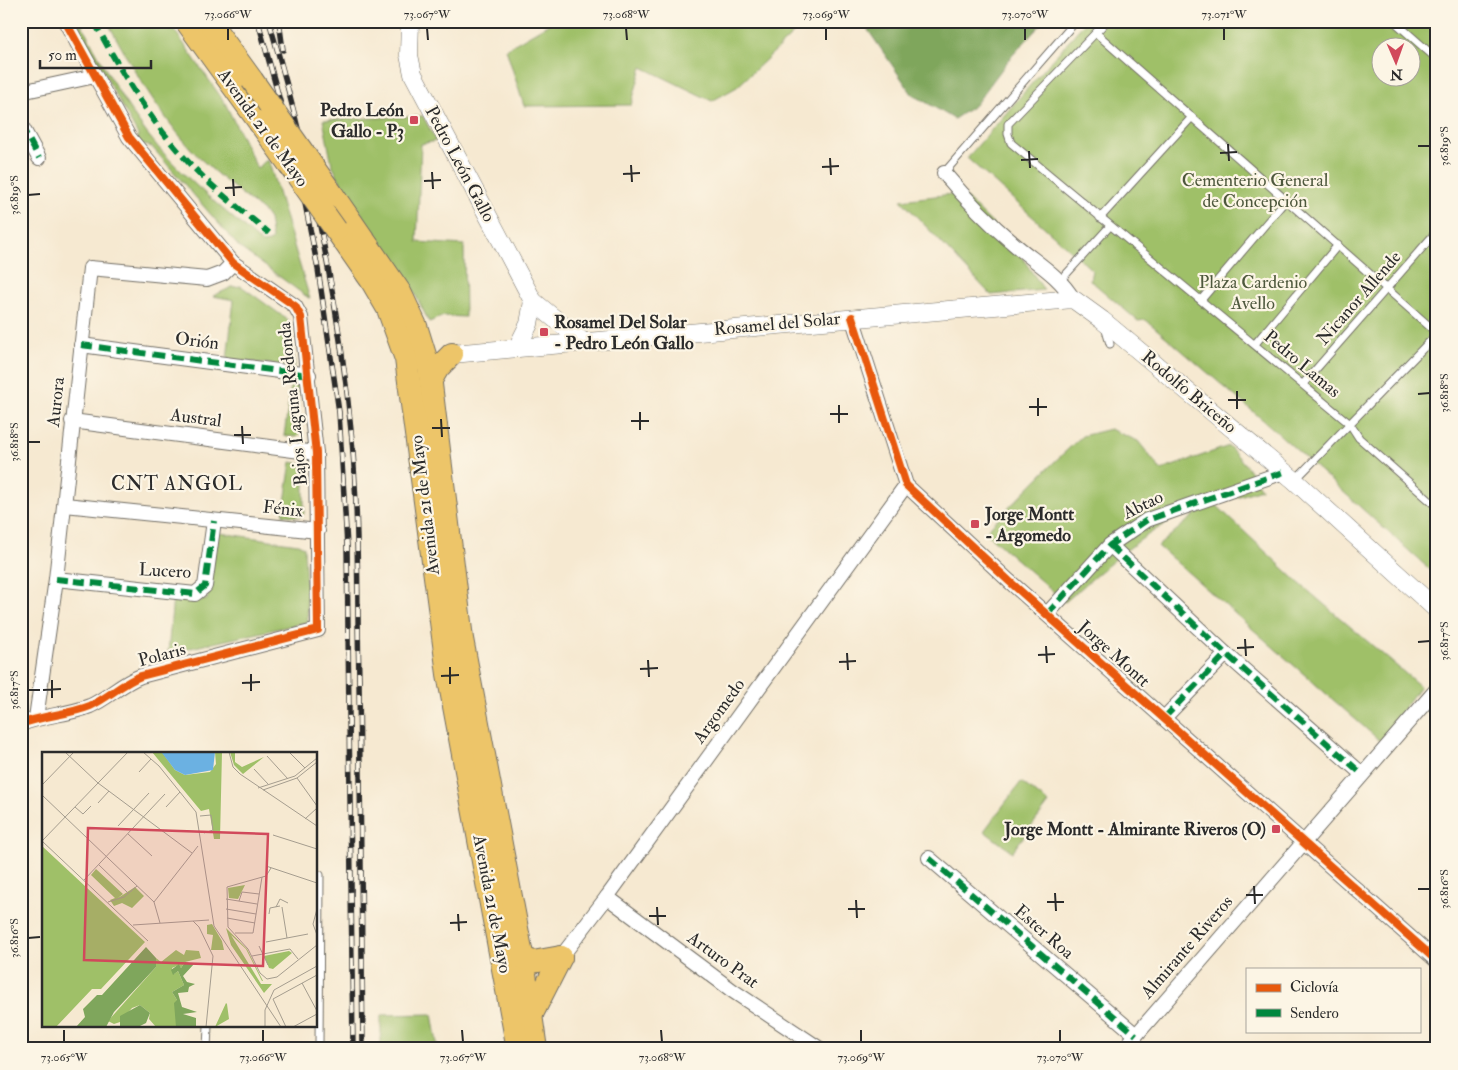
<svg xmlns="http://www.w3.org/2000/svg" width="1458" height="1070" viewBox="0 0 1458 1070" font-family="'IM FELL Double Pica',serif">
	<rect width="100%" height="100%" fill="#fcf5e5"/>
	<filter id="ink" filterUnits="userSpaceOnUse"><feTurbulence type="fractalNoise" baseFrequency=".02" numOctaves="2"/><feDisplacementMap in="SourceGraphic" scale="10" xChannelSelector="R" yChannelSelector="G"/><feConvolveMatrix kernelMatrix="1 2 1 2 8 2 1 2 1" color-interpolation-filters="sRGB"/></filter>
	<filter id="wash" filterUnits="userSpaceOnUse"><feTurbulence type="fractalNoise" baseFrequency=".0096" numOctaves="4" result="noise"/><feDisplacementMap in="SourceGraphic" scale="20" xChannelSelector="R" yChannelSelector="G"/><feGaussianBlur stdDeviation="1.12" result="paint"/><feColorMatrix in="noise" values="0 0 0 0 0 0 0 0 0 0 0 0 0 0 0 0 0 1.4 0 .05"/><feComposite in="paint" operator="in"/></filter>
	<g filter="url(#wash)">
		<rect width="100%" height="100%" fill="#f6e9d1"/>
		<g fill="#9fc068" stroke="#65764a" fill-rule="evenodd">
			<path d="M75 21H80C103 65 126 110 158 147 189 182 227 212 262 243L270 242 272 239 269 219 264 212C240 192 212 172 191 149 157 111 131 66 107 21H168L225 103 257 168 268 159 310 299 239 247 152 147 138 143V135Z"/>
			<path d="M554 21H807L737 87 712 101 642 67 631 105 524 106 506 49Z"/>
			<path d="M1086 21H1437V576L1270 426 1146 320 1138 321 1090 280 1092 270 967 158ZM1380 48H1410V78H1380Z"/>
			<path d="M423 116 436 141 421 144 417 242 464 245 465 317 444 316 429 322 411 286 343 187 332 165 323 120Z"/>
			<path d="M21 182 32 184 25 246H21Z"/>
			<path d="M961 193 1013 244 1044 290 991 295 901 200Z"/>
			<path d="M241 286 288 320 295 367 227 359 234 300 213 296 232 287Z"/>
			<path d="M292 378 297 384 300 434 297 437 284 436Z"/>
			<path d="M1110 429 1138 441 1161 470 1229 446 1248 468 1261 489 1215 504 1299 583 1420 686 1380 741 1158 546 1204 507C1150 524 1108 566 1065 602L985 532 1050 466 1082 436Z"/>
			<path d="M291 462 302 464 304 468V513L301 517 283 515Z"/>
			<path d="M220 533 298 544 304 547 308 622 168 653 173 597 207 600 217 536Z"/>
			<path d="M1021 782 1049 803 1012 852 984 831Z"/>
			<path d="M432 1014 438 1049H381V1015Z"/>
		</g>
		<path fill="#7fa65c" stroke="#556844" d="M869 21H1044L1010 58 975 105 954 119 912 94 868 30Z"/>
	</g>
	<g filter="url(#ink)">
		<g fill="none" stroke-linecap="round" stroke-linejoin="round">
			<defs>
				<g id="service">
					<path d="M1107 21 1008 124V134L1011 143 1350 424 1359 438 1437 507"/>
					<path d="M1395 22 1437 59"/>
					<path d="M1096 33 1437 333"/>
					<path d="M944 173 1076 21"/>
					<path d="M1100 218 1192 117"/>
					<path d="M1060 281 1110 226"/>
					<path d="M1201 300 1286 200"/>
					<path d="M1105 327 1110 344"/>
					<path d="M1255 344 1338 245"/>
					<path d="M1303 384 1437 231"/>
					<path d="M1295 480 1437 334"/>
					<path d="M316 875H320L319 1049"/>
					<path d="M207 1049 208 1026"/>
				</g>
				<g id="minor">
					<path d="M21 92 95 76"/>
					<path d="M21 125 39 158"/>
					<path d="M944 173C965 198 989 223 1014 244 1035 262 1059 275 1073 299"/>
					<path d="M852 317 906 485 1009 581 1437 961"/>
					<path d="M81 345 309 375"/>
					<path d="M72 421 316 453"/>
					<path d="M65 505 318 531"/>
					<path d="M1110 545 1226 654 1362 774"/>
					<path d="M56 579 195 594 205 586 214 521"/>
					<path d="M1047 614 1110 545 1147 520 1284 472"/>
					<path d="M36 718 56 579 90 268 207 279 223 273 233 263"/>
					<path d="M1164 718 1226 654"/>
					<path d="M21 724C43 715 68 715 90 706 108 698 122 683 141 676L318 630 316 453 301 317 295 306 233 263 129 137 65 21"/>
					<path d="M929 858 1136 1035"/>
					<path d="M607 897 733 991 820 1049"/>
					<path d="M561 957 607 897 906 485"/>
					<path d="M1124 1049 1437 689"/>
				</g>
				<g id="tertiary">
					<path d="M410 21 409 55 413 74 533 301 582 341"/>
					<path d="M517 348 529 324 533 301"/>
					<path d="M452 354 1073 299 1102 320 1294 480 1437 610"/>
				</g>
				<g id="primary">
					<path d="M186 21 259 122"/>
					<path d="M209 21 252 80"/>
					<path d="M333 195 400 292 416 326 429 368 462 639 523 960 536 1049"/>
					<path d="M336 230 371 280 388 309 406 359 448 674 518 1049"/>
					<path d="M431 380 438 368 452 354"/>
					<path d="M512 953 533 962 561 957"/>
					<path d="M531 1016 561 957"/>
				</g>
			</defs>
			<use href="#service" stroke="#726e65" stroke-width="9"/>
			<use href="#minor" stroke="#726e65" stroke-width="16"/>
			<use href="#tertiary" stroke="#726e65" stroke-width="19"/>
			<use href="#primary" stroke="#726e65" stroke-width="24"/>
			<use href="#service" stroke="#fff" stroke-width="7"/>
			<use href="#minor" stroke="#fff" stroke-width="14"/>
			<use href="#tertiary" stroke="#fff" stroke-width="18"/>
			<use href="#primary" stroke="#edc569" stroke-width="22"/>
			<defs>
				<g id="rail">
					<path d="M258 21 297 163 318 269 339 412 347 546 353 1049"/>
					<path d="M269 21C309 158 339 298 352 440 359 519 357 599 359 679 360 802 362 925 363 1049"/>
					<path d="M279 21 283 50"/>
				</g>
			</defs>
			<use href="#rail" stroke="#2b2b2b" stroke-width="5.5"/>
			<use href="#rail" stroke="#fcf5e5" stroke-width="4" stroke-dasharray="11" stroke-linecap="butt"/>
			<defs>
				<g id="primary-bridge">
					<path d="M252 80 333 195"/>
					<path d="M259 122 336 230"/>
				</g>
			</defs>
			<use href="#primary-bridge" stroke="#726e65" stroke-width="24" stroke-linecap="butt"/>
			<use href="#primary-bridge" stroke="#edc569" stroke-width="22"/>
			<g stroke="#00873e" stroke-width="6" stroke-dasharray="12 6" stroke-linecap="butt">
				<path d="M94 21C122 74 152 125 194 168 217 192 244 212 269 233"/>
				<path d="M21 125 39 158"/>
				<path d="M81 345 309 375"/>
				<path d="M1110 545 1226 654 1362 774"/>
				<path d="M56 579 195 594 205 586 214 521"/>
				<path d="M1047 614 1110 545 1147 520 1284 472"/>
				<path d="M1164 718 1226 654"/>
				<path d="M929 858 1136 1035"/>
			</g>
			<defs>
				<g id="cycleway">
					<path d="M852 317 906 485 1009 581 1437 961"/>
					<path d="M21 724C43 715 68 715 90 706 108 698 122 683 141 676L318 630 316 453 301 317 295 306 233 263 129 137 65 21"/>
				</g>
			</defs>
			<use href="#cycleway" stroke="#fcf5e5" stroke-width="11"/>
			<use href="#cycleway" stroke="#e8590c" stroke-width="8"/>
		</g>
	</g>
	<path fill="none" stroke="#2b2b2b" stroke-width="2" d="M228 28V40M427 28 428 40M626 28 627 40M826 28V40M1025 28V40M1224 28V40M1228 144 1229 161M1418 146H1430M1029 151 1030 168M1220 153 1237 152M830 158 831 175M1021 160 1038 159M631 165 632 182M822 167 839 166M432 172 433 189M623 174 640 173M233 179 234 196M424 181 441 180M225 188 242 187M28 195 40 194M1237 391V409M1418 394 1430 393M1038 398V416M1228 400H1246M839 405V423M1029 407H1047M640 412V430M830 414H848M441 419 442 437M631 421H649M242 426 243 444M432 428H450M234 435H251M28 442H40M1245 639 1246 656M1418 642 1430 641M1046 646 1047 663M1237 648 1254 647M847 653 848 670M1038 655 1055 654M648 660 649 677M839 662 856 661M450 667V684M640 669 658 668M251 674V691M441 676 459 675M52 680V698M242 683 260 682M28 690H40M43 690 61 689M1254 886 1255 904M1418 889H1430M1055 893 1056 911M1246 895H1263M856 900 857 918M1047 902H1064M657 907 658 925M848 909H865M458 914 459 931M649 916H666M450 923 467 922M28 938 40 937M64 1030V1042M263 1030V1042M462 1030 463 1042M661 1030 662 1042M861 1030V1042M1060 1030V1042"/>
	<g fill="#d1495b" stroke="#fcf5e5" stroke-width="2">
		<rect x="409" y="115" width="10" height="10" rx="2.5"/>
		<rect x="539" y="327" width="10" height="10" rx="2.5"/>
		<rect x="970" y="519" width="10" height="10" rx="2.5"/>
		<rect x="1271" y="824" width="10" height="10" rx="2.5"/>
	</g>
	<g text-anchor="middle" dominant-baseline="central" stroke-width="4.5" stroke-linejoin="round" paint-order="stroke">
		<g font-size="18" font-weight="bold" fill="#2b2b2b" stroke="#fcf5e5" text-anchor="end">
			<text x="404" y="110">Pedro León<tspan x="404" dy="21">Gallo - P3</tspan></text>
			<text x="554" y="322" text-anchor="start">Rosamel Del Solar<tspan x="554" dy="21">- Pedro León Gallo</tspan></text>
			<text x="985" y="514" text-anchor="start">Jorge Montt<tspan x="985" dy="21">- Argomedo</tspan></text>
			<text x="1266" y="829">Jorge Montt - Almirante Riveros (O)</text>
		</g>
		<g font-size="18" fill="#2b2b2b" stroke="#fcf5e5">
			<text transform="translate(263 128) rotate(54)">Avenida 21 de Mayo</text>
			<text transform="translate(460 164) rotate(62)">Pedro León Gallo</text>
			<text transform="translate(1359 298) rotate(-49)">Nicanor Allende</text>
			<text transform="translate(777 324) rotate(-5)">Rosamel del Solar</text>
			<text transform="translate(197 341) rotate(7)">Orión</text>
			<text transform="translate(1302 364) rotate(40)">Pedro Lamas</text>
			<text transform="translate(1189 392) rotate(40)">Rodolfo Briceño</text>
			<text transform="translate(56 402) rotate(-84)">Aurora</text>
			<text transform="translate(293 404) rotate(-96)">Bajos Laguna Redonda</text>
			<text transform="translate(196 418) rotate(7)">Austral</text>
			<text transform="translate(425 505) rotate(-97)">Avenida 21 de Mayo</text>
			<text transform="translate(1143 505) rotate(-26)">Abtao</text>
			<text transform="translate(283 509) rotate(6)">Fénix</text>
			<text transform="translate(165 571) rotate(3)">Lucero</text>
			<text transform="translate(1114 654) rotate(42)">Jorge Montt</text>
			<text transform="translate(162 655) rotate(-15)">Polaris</text>
			<text transform="translate(719 711) rotate(-54)">Argomedo</text>
			<text transform="translate(492 904) rotate(79)">Avenida 21 de Mayo</text>
			<text transform="translate(1044 932) rotate(41)">Ester Roa</text>
			<text transform="translate(1187 947) rotate(-49)">Almirante Riveros</text>
			<text transform="translate(723 960) rotate(36)">Arturo Prat</text>
		</g>
		<g font-size="18" fill="#4e583d" stroke="#fcf5e5">
			<text x="1255" y="180">Cementerio General<tspan x="1255" dy="21">de Concepción</tspan></text>
			<text x="1253" y="282">Plaza Cardenio<tspan x="1253" dy="21">Avello</tspan></text>
		</g>
		<g font-size="19" letter-spacing="1" fill="#2b2b2b" stroke="#fcf5e5">
			<text x="177" y="484">CNT ANGOL</text>
		</g>
	</g>
	<g transform="translate(42 752)">
		<rect width="275" height="275" fill="#f6e9d1"/>
		<path d="M110 0H120L133 18 143 23 168 20 174 12 173 0H180L178 87H172L167 57 159 59ZM188 0H193V10L200 15 222 5 201 22 192 13ZM0 94 103 190 59 237H50L14 275H0ZM54 117 81 142 76 146 93 135 102 144 90 156 80 151 72 154 68 148 73 146 49 123ZM203 133 196 147 187 146 186 136ZM170 172 180 189 182 198H169L171 183 165 182V173ZM184 176 205 197 221 229H233H220L204 197 189 183 219 232H230L222 241 189 193ZM134 198 142 203 144 198 157 199 159 206 143 210 139 216 137 213 130 216 132 222 136 219 142 233 130 240 135 248 134 275H114L107 267 108 261 98 253 90 256 78 270 72 272 66 269 114 215V206L119 210ZM247 199 250 201 231 217 227 216 222 204ZM184 251 185 252 187 267 173 275Z" fill="#9fc068"/>
		<path d="M104 195 114 206V215L72 260 64 275H34L43 265 41 257 55 243H60ZM143 210 152 212 141 224 145 230 153 232 147 235 146 240 136 241 140 255 155 260 141 262 154 266V275H134L132 251 135 248 130 240 142 233 136 219 131 223 129 218 137 212 139 216ZM98 253 108 261 104 271 96 275H78V264Z" fill="#7fa65c"/>
		<path d="M173 0 171 18 143 23 133 18 120 1Z" fill="#6bb1e2"/>
		<path fill="none" stroke="#a59d8f" stroke-width="1" d="M23 0 56 31 150 101M101 0 117 14 154 60 172 174 239 275M187 0 191 15 198 22 275 74M247 0 263 16M225 4 246 27M212 17 226 32M97 20 109 7M255 26 275 54M0 33 32 0M216 36 253 24 275 6M221 38 255 26 275 10M0 43 112 150 118 171M56 51 67 39M33 55 41 62 49 54M124 55 138 40M158 64 169 63 171 78 162 81M263 67 275 56M76 74 107 41M86 82 110 104M231 83 275 97M0 89 106 189M0 89 86 0M57 113 87 142M224 114 275 131M229 116 224 124 185 135 186 175 206 197 218 221 225 227 235 225 275 193M42 128 123 42M184 147 215 152M197 149 200 140 217 142M66 150 82 145 95 134M112 150 156 94M234 155 238 147 246 151M240 155 245 186M184 157 214 162M275 157 271 172 275 183M227 162 228 156 238 154M185 166 213 171M151 169 157 175 171 204 164 275M91 173 167 168M193 181H211L220 125M224 190 266 182M217 194 226 213M210 204 248 197 256 207M260 231 275 259M223 275V258L232 238 275 214M244 275 231 247 275 223M251 275 275 262"/>
		<path fill="#d1495b" fill-opacity="0.15" stroke="#d1495b" stroke-width="2.5" d="M46 76 226 82 221 214 42 208Z"/>
		<rect width="275" height="275" fill="none" stroke="#2b2b2b" stroke-width="2.5"/>
	</g>
	<rect width="1458" height="1070" fill="none" stroke="#fcf5e5" stroke-width="55"/>
	<rect x="1246" y="968" width="175" height="65" fill="#fcf5e5" stroke="#a8a49b"/>
	<rect x="1256" y="984" width="25" height="8" fill="#e8590c" stroke="#a8a49b"/>
	<text x="1290" y="992" font-size="15" fill="#2b2b2b">Ciclovía</text>
	<rect x="1256" y="1009" width="25" height="8" fill="#00873e" stroke="#a8a49b"/>
	<text x="1290" y="1018" font-size="15" fill="#2b2b2b">Sendero</text>
	<g transform="translate(1396 62) rotate(178)"><circle r="24" fill="#fcf5e5" stroke="#a8a49b"/>
	<path d="M0-4L9 19L0 12L-9 19Z" fill="#d1495b"/>
	<text y="-8" font-size="14" font-weight="bold" text-anchor="middle" fill="#2b2b2b">N</text>
	</g>
	<path d="M40 60v8h111v-8" fill="none" stroke="#2b2b2b" stroke-width="2.5"/>
	<text x="48" y="60" font-size="15" fill="#2b2b2b" stroke="#fcf5e5" stroke-width="4" paint-order="stroke">50 m</text>
	<rect x="28" y="28" width="1402" height="1014" fill="none" stroke="#2b2b2b" stroke-width="2"/>
	<g font-size="12" text-anchor="middle" fill="#2b2b2b">
		<text x="228" y="18">73.066°W</text>
		<text x="427" y="18">73.067°W</text>
		<text x="626" y="18">73.068°W</text>
		<text x="826" y="18">73.069°W</text>
		<text x="1025" y="18">73.070°W</text>
		<text x="1224" y="18">73.071°W</text>
		<text transform="translate(1444 146) rotate(-90)" y="4">36.819°S</text>
		<text transform="translate(14 195) rotate(-90)" y="4">36.819°S</text>
		<text transform="translate(1444 393) rotate(-90)" y="4">36.818°S</text>
		<text transform="translate(14 442) rotate(-90)" y="4">36.818°S</text>
		<text transform="translate(1444 641) rotate(-90)" y="4">36.817°S</text>
		<text transform="translate(14 690) rotate(-90)" y="4">36.817°S</text>
		<text transform="translate(1444 889) rotate(-90)" y="4">36.816°S</text>
		<text transform="translate(14 938) rotate(-90)" y="4">36.816°S</text>
		<text x="64" y="1061">73.065°W</text>
		<text x="263" y="1061">73.066°W</text>
		<text x="463" y="1061">73.067°W</text>
		<text x="662" y="1061">73.068°W</text>
		<text x="861" y="1061">73.069°W</text>
		<text x="1060" y="1061">73.070°W</text>
	</g>
</svg>
